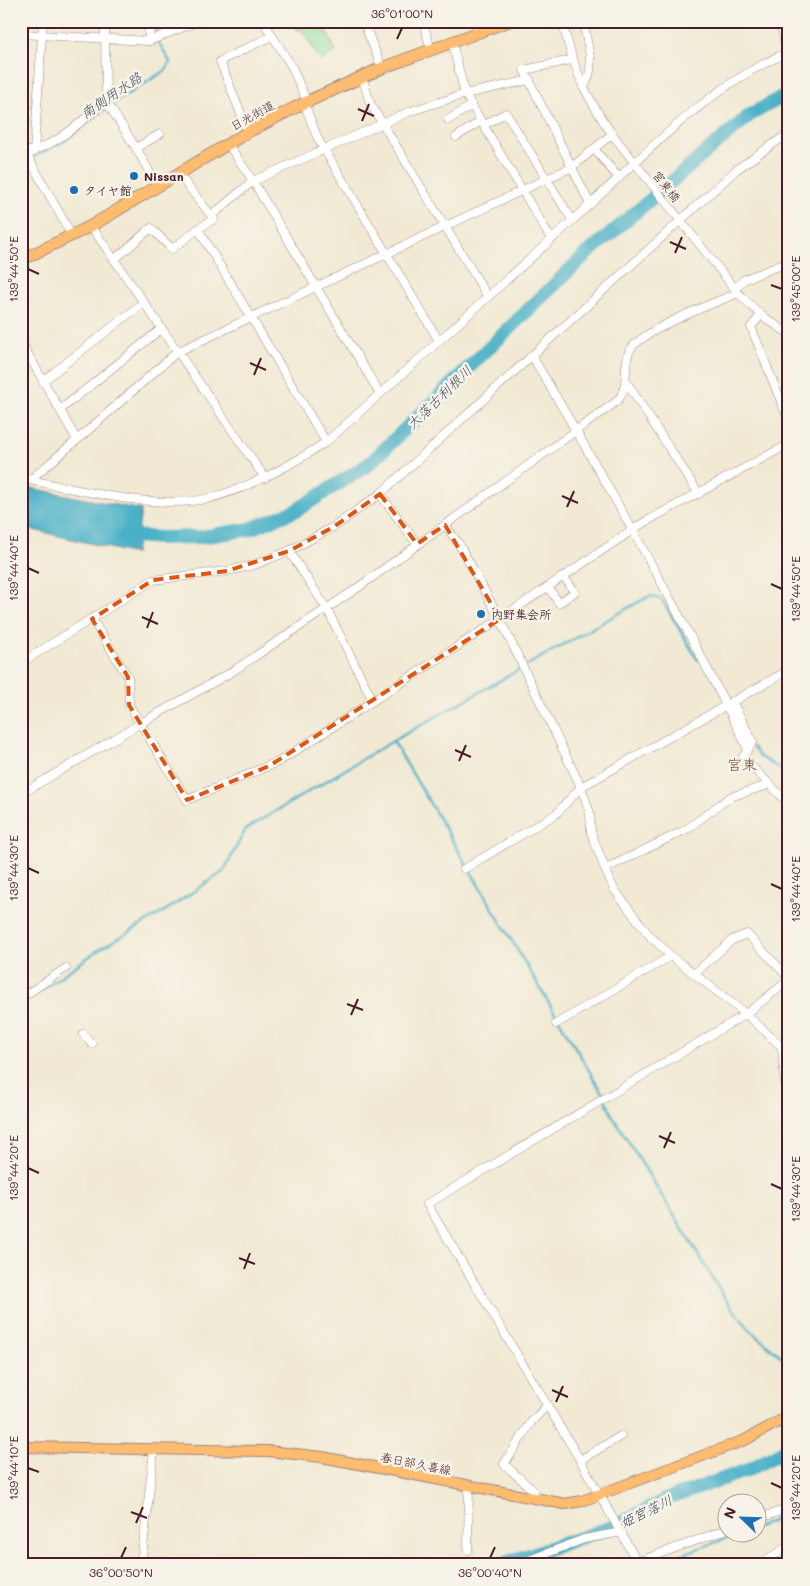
<svg xmlns="http://www.w3.org/2000/svg" width="810" height="1586" viewBox="0 0 810 1586" font-family="Mali,'Klee One',sans-serif">
	<rect width="100%" height="100%" fill="#f7f3e8"/>
	<filter id="ink" filterUnits="userSpaceOnUse"><feTurbulence type="fractalNoise" baseFrequency=".02" numOctaves="2"/><feDisplacementMap in="SourceGraphic" scale="10" xChannelSelector="R" yChannelSelector="G"/><feConvolveMatrix kernelMatrix="1 2 1 2 8 2 1 2 1" color-interpolation-filters="sRGB"/></filter>
	<filter id="wash" filterUnits="userSpaceOnUse"><feTurbulence type="fractalNoise" baseFrequency=".0096" numOctaves="4" result="noise"/><feDisplacementMap in="SourceGraphic" scale="20" xChannelSelector="R" yChannelSelector="G"/><feGaussianBlur stdDeviation="1.12" result="paint"/><feColorMatrix in="noise" values="0 0 0 0 0 0 0 0 0 0 0 0 0 0 0 0 0 1.4 0 .05"/><feComposite in="paint" operator="in"/></filter>
	<g filter="url(#wash)">
		<rect width="100%" height="100%" fill="#f1e9d3"/>
		<path fill="#92df9d" stroke="#6e7f64" d="M292 21H314L316 25 322 23 336 51 321 61 301 29 297 30Z"/>
		<path fill="#48b1c7" stroke="#496879" d="M21 486 141 510 135 554 21 527Z"/>
		<g fill="none" stroke-linecap="round" stroke-linejoin="round">
			<g stroke="#48b1c7" stroke-width="2.5">
				<path d="M21 163 64 141 112 104 166 70 170 62 158 41 154 21"/>
				<path d="M393 741 603 1094 612 1115 728 1303 751 1331 789 1363"/>
				<path d="M753 747 759 756 789 774"/>
				<path d="M21 1004 103 947 160 914 223 872 246 829 393 741 644 599 651 596 662 600 698 660"/>
				<path d="M758 1527 789 1515"/>
				<path d="M652 1565 739 1534"/>
			</g>
			<g stroke="#48b1c7" stroke-width="14">
				<path d="M119 535 161 538 201 537 250 529 297 510 369 464 583 257 750 115 789 93"/>
				<path d="M499 1565 610 1528 665 1500 750 1469 789 1448"/>
			</g>
		</g>
	</g>
	<g filter="url(#ink)">
		<g fill="none" stroke-linecap="round" stroke-linejoin="round">
			<defs>
				<g id="minor">
					<path d="M149 21V41"/>
					<path d="M263 21 292 67 307 102 306 108 318 139 439 341"/>
					<path d="M363 21 382 68"/>
					<path d="M423 21 431 50"/>
					<path d="M476 21 478 32"/>
					<path d="M562 21C574 69 584 94 612 134L738 293 761 315 789 334"/>
					<path d="M583 21C586 41 598 71 583 87"/>
					<path d="M780 21 787 53"/>
					<path d="M21 34 149 41 198 21"/>
					<path d="M452 42 465 94 551 239"/>
					<path d="M571 60 524 70 590 204"/>
					<path d="M362 76 370 103 488 297"/>
					<path d="M106 101 136 148 158 187"/>
					<path d="M448 120 472 105"/>
					<path d="M484 125 506 113 572 220"/>
					<path d="M248 132 220 61 272 36"/>
					<path d="M456 137 481 121"/>
					<path d="M228 144 253 181 380 394"/>
					<path d="M136 148 160 134"/>
					<path d="M594 149 619 178"/>
					<path d="M21 152C54 150 81 121 106 101L105 21"/>
					<path d="M30 153 34 152 43 21"/>
					<path d="M27 155 72 236"/>
					<path d="M179 175 214 219 198 229 326 442"/>
					<path d="M211 216 253 181 411 111 465 94 530 80"/>
					<path d="M91 226 265 478"/>
					<path d="M114 260 151 228 172 249 198 229"/>
					<path d="M735 288 745 279 789 262"/>
					<path d="M761 315 751 327 789 421"/>
					<path d="M21 342 77 440 177 352 572 167 612 134"/>
					<path d="M532 356C608 484 682 615 748 749"/>
					<path d="M43 381 143 303"/>
					<path d="M627 383 699 494"/>
					<path d="M60 410 161 329"/>
					<path d="M21 478C75 489 156 511 210 498 252 487 290 466 326 442 413 365 499 287 585 209 646 153 712 83 789 52"/>
					<path d="M30 480 77 440"/>
					<path d="M380 494 417 544"/>
					<path d="M445 525 459 544 500 619 581 787 590 813 591 832 605 869 614 889 635 917 650 936 671 956 746 1014 782 1047 789 1138"/>
					<path d="M289 551 327 609 373 701"/>
					<path d="M548 587 559 603 575 592 564 577"/>
					<path d="M92 619 128 677 129 705 187 800 280 761 500 619 643 523 789 444"/>
					<path d="M21 663 153 580 227 571 254 565 289 551 335 526 380 494 737 169 789 133"/>
					<path d="M732 701 753 742 743 757C758 774 775 788 789 805"/>
					<path d="M21 794 141 723 230 673 356 589 616 402C631 387 622 370 629 352 638 331 716 302 738 293"/>
					<path d="M464 869 556 814 581 787 789 670"/>
					<path d="M605 869 687 829 730 797 768 785"/>
					<path d="M694 974 732 940 747 934 789 978"/>
					<path d="M21 998 66 968"/>
					<path d="M556 1024 671 956"/>
					<path d="M83 1034 92 1044"/>
					<path d="M580 1460 621 1436"/>
					<path d="M538 1500 534 1491 504 1464 532 1421 548 1405"/>
					<path d="M758 1519 789 1508"/>
					<path d="M468 1550 469 1486"/>
					<path d="M637 1562 728 1529"/>
					<path d="M141 1565 154 1450"/>
					<path d="M516 1565 584 1539 622 1532"/>
					<path d="M639 1565 580 1460 427 1204 746 1014 789 980"/>
					<path d="M758 1565 789 1546"/>
				</g>
				<path id="major" d="M21 1447 268 1451 322 1457 565 1504 582 1501 745 1440 789 1416"/>
				<path id="highway" d="M21 260 91 226 248 132 302 104 382 68 509 21"/>
			</defs>
			<use href="#minor" stroke="#9e847f" stroke-width="9"/>
			<use href="#major" stroke="#9e847f" stroke-width="12"/>
			<use href="#highway" stroke="#9e847f" stroke-width="13"/>
			<use href="#minor" stroke="#fff" stroke-width="8"/>
			<use href="#major" stroke="#febc70" stroke-width="10"/>
			<use href="#highway" stroke="#febc70" stroke-width="11"/>
		</g>
	</g>
	<path fill="none" stroke="#e0560e" stroke-width="4" stroke-dasharray="10 6" stroke-linejoin="round" d="M380 494 417 544 445 525 500 619 269 766 187 800 129 705 128 677 92 619 153 580 227 571 289 551 335 526Z"/>
	<path fill="none" stroke="#4a1f2b" stroke-width="2" d="M397 39 402 28M358 109 374 116M362 121 369 104M670 242 686 249M675 253 682 237M28 269 39 274M771 285 782 289M250 363 266 370M254 375 261 358M562 496 578 503M567 507 574 491M28 568 39 573M771 584 782 589M142 617 158 624M147 628 153 612M455 750 471 757M459 761 466 745M28 868 39 873M771 884 782 889M347 1004 363 1010M351 1015 358 999M659 1136 675 1143M664 1148 671 1132M28 1168 39 1173M771 1184 782 1189M239 1258 255 1264M244 1269 250 1253M552 1390 568 1397M556 1402 563 1386M28 1468 39 1472M771 1483 782 1488M131 1512 147 1518M136 1523 143 1507M121 1558 126 1547M490 1558 495 1547"/>
	<g fill="#1f6fb2" stroke="#f7f3e8" stroke-width="2">
		<circle cx="134" cy="176" r="5"/>
		<circle cx="74" cy="190" r="5"/>
		<circle cx="481" cy="614" r="5"/>
	</g>
	<g text-anchor="middle" dominant-baseline="central" stroke-width="5" stroke-linejoin="round" paint-order="stroke">
		<g font-size="12" fill="#4a1f2b" stroke="#f7f3e8">
			<text transform="translate(252 115) rotate(-29)">日光街道</text>
			<text transform="translate(667 186) rotate(52)">宮東橋</text>
			<text transform="translate(416 1463) rotate(11)">春日部久喜線</text>
		</g>
		<g font-size="12" font-weight="bold" fill="#4a1f2b" stroke="#f7f3e8" text-anchor="start">
			<text x="144" y="176">Nissan</text>
			<text x="84" y="190">タイヤ館</text>
			<text x="491" y="614">内野集会所</text>
		</g>
		<g font-size="14" font-style="italic" fill="#495262" stroke="#f7f3e8">
			<text transform="translate(111 95) rotate(-34)">南側用水路</text>
			<text transform="translate(439 397) rotate(-44)">大落古利根川</text>
			<text transform="translate(646 1511) rotate(-26)">姫宮落川</text>
		</g>
		<g font-size="15" fill="#7e4c44" stroke="#f7f3e8">
			<text x="742" y="764">宮東</text>
		</g>
	</g>
	<rect width="810" height="1586" fill="none" stroke="#f7f3e8" stroke-width="55"/>
	<g transform="translate(742 1518) rotate(293)"><circle r="24" fill="#f7f3e8" stroke="#b29e9c"/>
	<path d="M0-4L9 19L0 12L-9 19Z" fill="#1f6fb2"/>
	<text y="-8" font-size="14" font-weight="bold" text-anchor="middle" fill="#4a1f2b">N</text>
	</g>
	<rect x="28" y="28" width="754" height="1530" fill="none" stroke="#4a1f2b" stroke-width="2"/>
	<g font-size="12" text-anchor="middle" fill="#4a1f2b">
		<text x="402" y="18">36°01'00"N</text>
		<text transform="translate(14 269) rotate(-90)" y="4">139°44'50"E</text>
		<text transform="translate(796 289) rotate(-90)" y="4">139°45'00"E</text>
		<text transform="translate(14 568) rotate(-90)" y="4">139°44'40"E</text>
		<text transform="translate(796 589) rotate(-90)" y="4">139°44'50"E</text>
		<text transform="translate(14 868) rotate(-90)" y="4">139°44'30"E</text>
		<text transform="translate(796 889) rotate(-90)" y="4">139°44'40"E</text>
		<text transform="translate(14 1168) rotate(-90)" y="4">139°44'20"E</text>
		<text transform="translate(796 1189) rotate(-90)" y="4">139°44'30"E</text>
		<text transform="translate(14 1468) rotate(-90)" y="4">139°44'10"E</text>
		<text transform="translate(796 1488) rotate(-90)" y="4">139°44'20"E</text>
		<text x="121" y="1577">36°00'50"N</text>
		<text x="490" y="1577">36°00'40"N</text>
	</g>
</svg>
